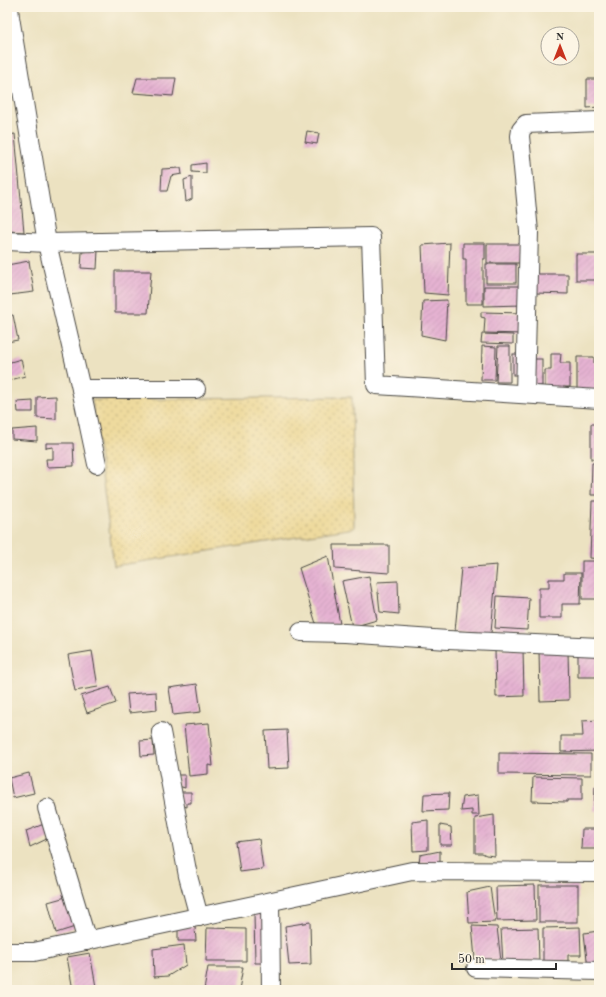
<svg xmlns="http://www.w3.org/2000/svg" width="606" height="997" viewBox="0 0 606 997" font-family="'Old Standard TT',serif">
	<defs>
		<pattern id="sand-dots" width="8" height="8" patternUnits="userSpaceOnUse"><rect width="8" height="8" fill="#eeda9e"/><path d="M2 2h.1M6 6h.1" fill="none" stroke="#cb8" stroke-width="1.8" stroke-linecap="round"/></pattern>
		<pattern id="building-hatch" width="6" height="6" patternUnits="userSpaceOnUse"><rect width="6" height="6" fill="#e5b2d2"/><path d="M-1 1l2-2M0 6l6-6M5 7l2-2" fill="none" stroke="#c599b4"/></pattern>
	</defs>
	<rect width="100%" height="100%" fill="#fcf5e5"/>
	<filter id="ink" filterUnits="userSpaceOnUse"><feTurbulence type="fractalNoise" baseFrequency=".025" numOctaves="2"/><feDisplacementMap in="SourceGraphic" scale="8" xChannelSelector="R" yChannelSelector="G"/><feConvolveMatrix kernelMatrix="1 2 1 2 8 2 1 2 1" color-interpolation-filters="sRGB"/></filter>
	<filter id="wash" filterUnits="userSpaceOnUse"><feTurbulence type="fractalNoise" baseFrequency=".012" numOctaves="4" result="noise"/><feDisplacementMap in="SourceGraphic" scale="16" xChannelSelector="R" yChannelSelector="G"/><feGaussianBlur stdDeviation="0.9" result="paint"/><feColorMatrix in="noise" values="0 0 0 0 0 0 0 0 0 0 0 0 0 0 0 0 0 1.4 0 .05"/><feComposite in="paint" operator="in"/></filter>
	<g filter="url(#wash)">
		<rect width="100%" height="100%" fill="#ece2c1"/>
		<path fill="url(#sand-dots)" stroke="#8c8264" d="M352 397 354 528 114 566 92 400Z"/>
		<g id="blocks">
			<g fill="url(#building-hatch)">
				<path d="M137 78H176L173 96 133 93Z"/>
				<path d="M587 79H599V107L587 108Z"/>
				<path d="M307 131 319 133 317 144 305 142Z"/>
				<path d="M15 134 24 232 7 231V135Z"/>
				<path d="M206 163V173L192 172V165Z"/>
				<path d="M181 168 182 174 171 176 167 191H161L162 169Z"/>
				<path d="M192 177V199L186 202 184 180Z"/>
				<path d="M450 243 448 295 424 293 422 245Z"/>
				<path d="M463 243H485V259H483V304H466V259H463Z"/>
				<rect x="487" y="244" width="33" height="19"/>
				<path d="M98 250 97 269 81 268 82 252Z"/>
				<rect x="576" y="254" width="23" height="26"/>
				<path d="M29 261 34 292 10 295 7 265Z"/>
				<rect x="486" y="264" width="30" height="19"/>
				<path d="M115 271H151L148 313H115Z"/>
				<path d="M536 274H568V294L536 293Z"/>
				<path d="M484 286H523V305L484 306Z"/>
				<path d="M447 300 445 340 421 335 423 301Z"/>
				<path d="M481 312 523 313V334L484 333 485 318 481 317Z"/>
				<path d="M13 315 18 340 7 342V316Z"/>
				<path d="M482 334 513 335V344L481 343Z"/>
				<path d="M482 346 496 347 495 380H481Z"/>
				<path d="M498 346H510V382H496Z"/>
				<rect x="513" y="354" width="9" height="21"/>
				<path d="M551 354H561L560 363H570V387H563L562 391H545V370H551Z"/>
				<path d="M577 357H594V363H599V391H577Z"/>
				<path d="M21 359 25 376 7 381V363Z"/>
				<rect x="533" y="359" width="9" height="27"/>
				<path d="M56 396V419L37 418V397Z"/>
				<path d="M33 401V412H18L17 402Z"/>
				<rect x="591" y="424" width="8" height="35"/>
				<path d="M37 428V441L12 439V430Z"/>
				<path d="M46 443H73L74 466 47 467 46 459H53V447L46 448Z"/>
				<path d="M592 463H599V495H591Z"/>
				<path d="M592 501H599V559L590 558Z"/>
				<path d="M334 545H389V573L335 569Z"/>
				<path d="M328 556 340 624 317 627 299 568Z"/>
				<rect x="582" y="561" width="17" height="38"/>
				<path d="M497 565 491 633 455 631 461 568Z"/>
				<path d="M564 573H581L580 604H562V618H539V588H549V579H564Z"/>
				<path d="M369 576 377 620 352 627 342 581Z"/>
				<path d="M398 581 399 614 380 612 377 582Z"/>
				<path d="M497 596 529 598 527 630 495 628Z"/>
				<path d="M523 649 524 696 496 697 495 650Z"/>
				<path d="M539 650H568L569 700 540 701Z"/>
				<path d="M92 651 98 687 75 691 68 655Z"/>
				<path d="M578 652 599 653V677H578Z"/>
				<path d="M197 684 201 712 173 715 169 688Z"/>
				<path d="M110 687 116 703 87 713 81 696Z"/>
				<path d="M156 692 157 710 129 713 127 694Z"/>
				<path d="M599 720V751L561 752V736H583L582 721Z"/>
				<path d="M209 723 213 766 208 765V774L189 776 184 725Z"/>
				<path d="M287 730 289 768 267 769 265 731Z"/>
				<path d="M153 740 154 755 141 756 140 741Z"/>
				<path d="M499 753 591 754V775L499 774Z"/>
				<path d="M29 773 34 793 13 798 9 778Z"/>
				<path d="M178 775H185V788L178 786Z"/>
				<path d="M533 777 582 778V800H567V802L532 801Z"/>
				<path d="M595 787H599V811H594Z"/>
				<path d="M179 792H191V803H187V807L179 805Z"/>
				<path d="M449 793 448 810 423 811 424 794Z"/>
				<path d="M478 795 479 815H472V810L461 811 463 797Z"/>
				<path d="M494 815 495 856 486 855 482 853H475V818Z"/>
				<path d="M428 820V850L413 851 412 822Z"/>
				<path d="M44 824 51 837 30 847 26 831Z"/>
				<path d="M440 825 451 827 452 845H440Z"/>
				<path d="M582 829H597L596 849H581Z"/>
				<path d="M259 839 263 869 240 872 236 842Z"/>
				<path d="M440 851V863H419L420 855Z"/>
				<path d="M535 885 536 920 497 921 496 886Z"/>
				<rect x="539" y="885" width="39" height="37"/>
				<path d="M490 887 495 922 469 923 467 892Z"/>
				<path d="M66 897 75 927 56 933 48 902Z"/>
				<path d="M254 913H267L268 963H255Z"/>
				<path d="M310 922 311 964 289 965 285 926Z"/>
				<path d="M472 926 497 927 501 961 475 959Z"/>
				<path d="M195 927 196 941H178V928Z"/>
				<path d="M580 927 581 955H568V961H543V928Z"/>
				<path d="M207 928 246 929V961H206Z"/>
				<path d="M538 928 539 962 503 964 501 929Z"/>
				<path d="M599 931V968L588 969 584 933Z"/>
				<path d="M184 945 186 965 168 976 154 977 153 949Z"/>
				<path d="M90 953 96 987 81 990H73L67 957Z"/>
				<path d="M208 967H243L239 990H204Z"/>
			</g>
		</g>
	</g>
	<g filter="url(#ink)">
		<use href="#blocks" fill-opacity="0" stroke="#484642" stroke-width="1"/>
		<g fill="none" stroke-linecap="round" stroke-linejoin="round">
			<defs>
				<g id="minor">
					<path d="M9 7 10 17 47 243 81 389 97 464"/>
					<path d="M7 241 47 243 371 237 376 385 599 399"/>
					<path d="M81 389H196"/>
					<path d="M525 394 529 232 520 136 521 130 526 124 599 121"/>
					<path d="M301 632 345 633 448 640 599 647"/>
					<path d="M161 732 188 876 199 917"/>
					<path d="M47 808 87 941"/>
					<path d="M270 902 271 990"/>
					<path d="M7 952H34L412 871 599 872"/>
					<path d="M476 968 599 971"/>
				</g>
			</defs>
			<use href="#minor" stroke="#484642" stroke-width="20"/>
			<use href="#minor" stroke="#fff" stroke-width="18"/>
		</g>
	</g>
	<rect width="606" height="997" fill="none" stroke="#fcf5e5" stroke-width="24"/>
	<g transform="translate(560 46)"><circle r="19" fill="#fcf5e5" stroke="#a8a49b"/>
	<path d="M0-3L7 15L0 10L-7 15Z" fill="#c8321e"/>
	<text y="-6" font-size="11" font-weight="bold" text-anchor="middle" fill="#2b2b2b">N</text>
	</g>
	<path d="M452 963v6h104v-6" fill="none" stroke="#2b2b2b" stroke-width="2"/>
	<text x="458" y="963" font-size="12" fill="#2b2b2b" stroke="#fcf5e5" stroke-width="3" paint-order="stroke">50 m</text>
</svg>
